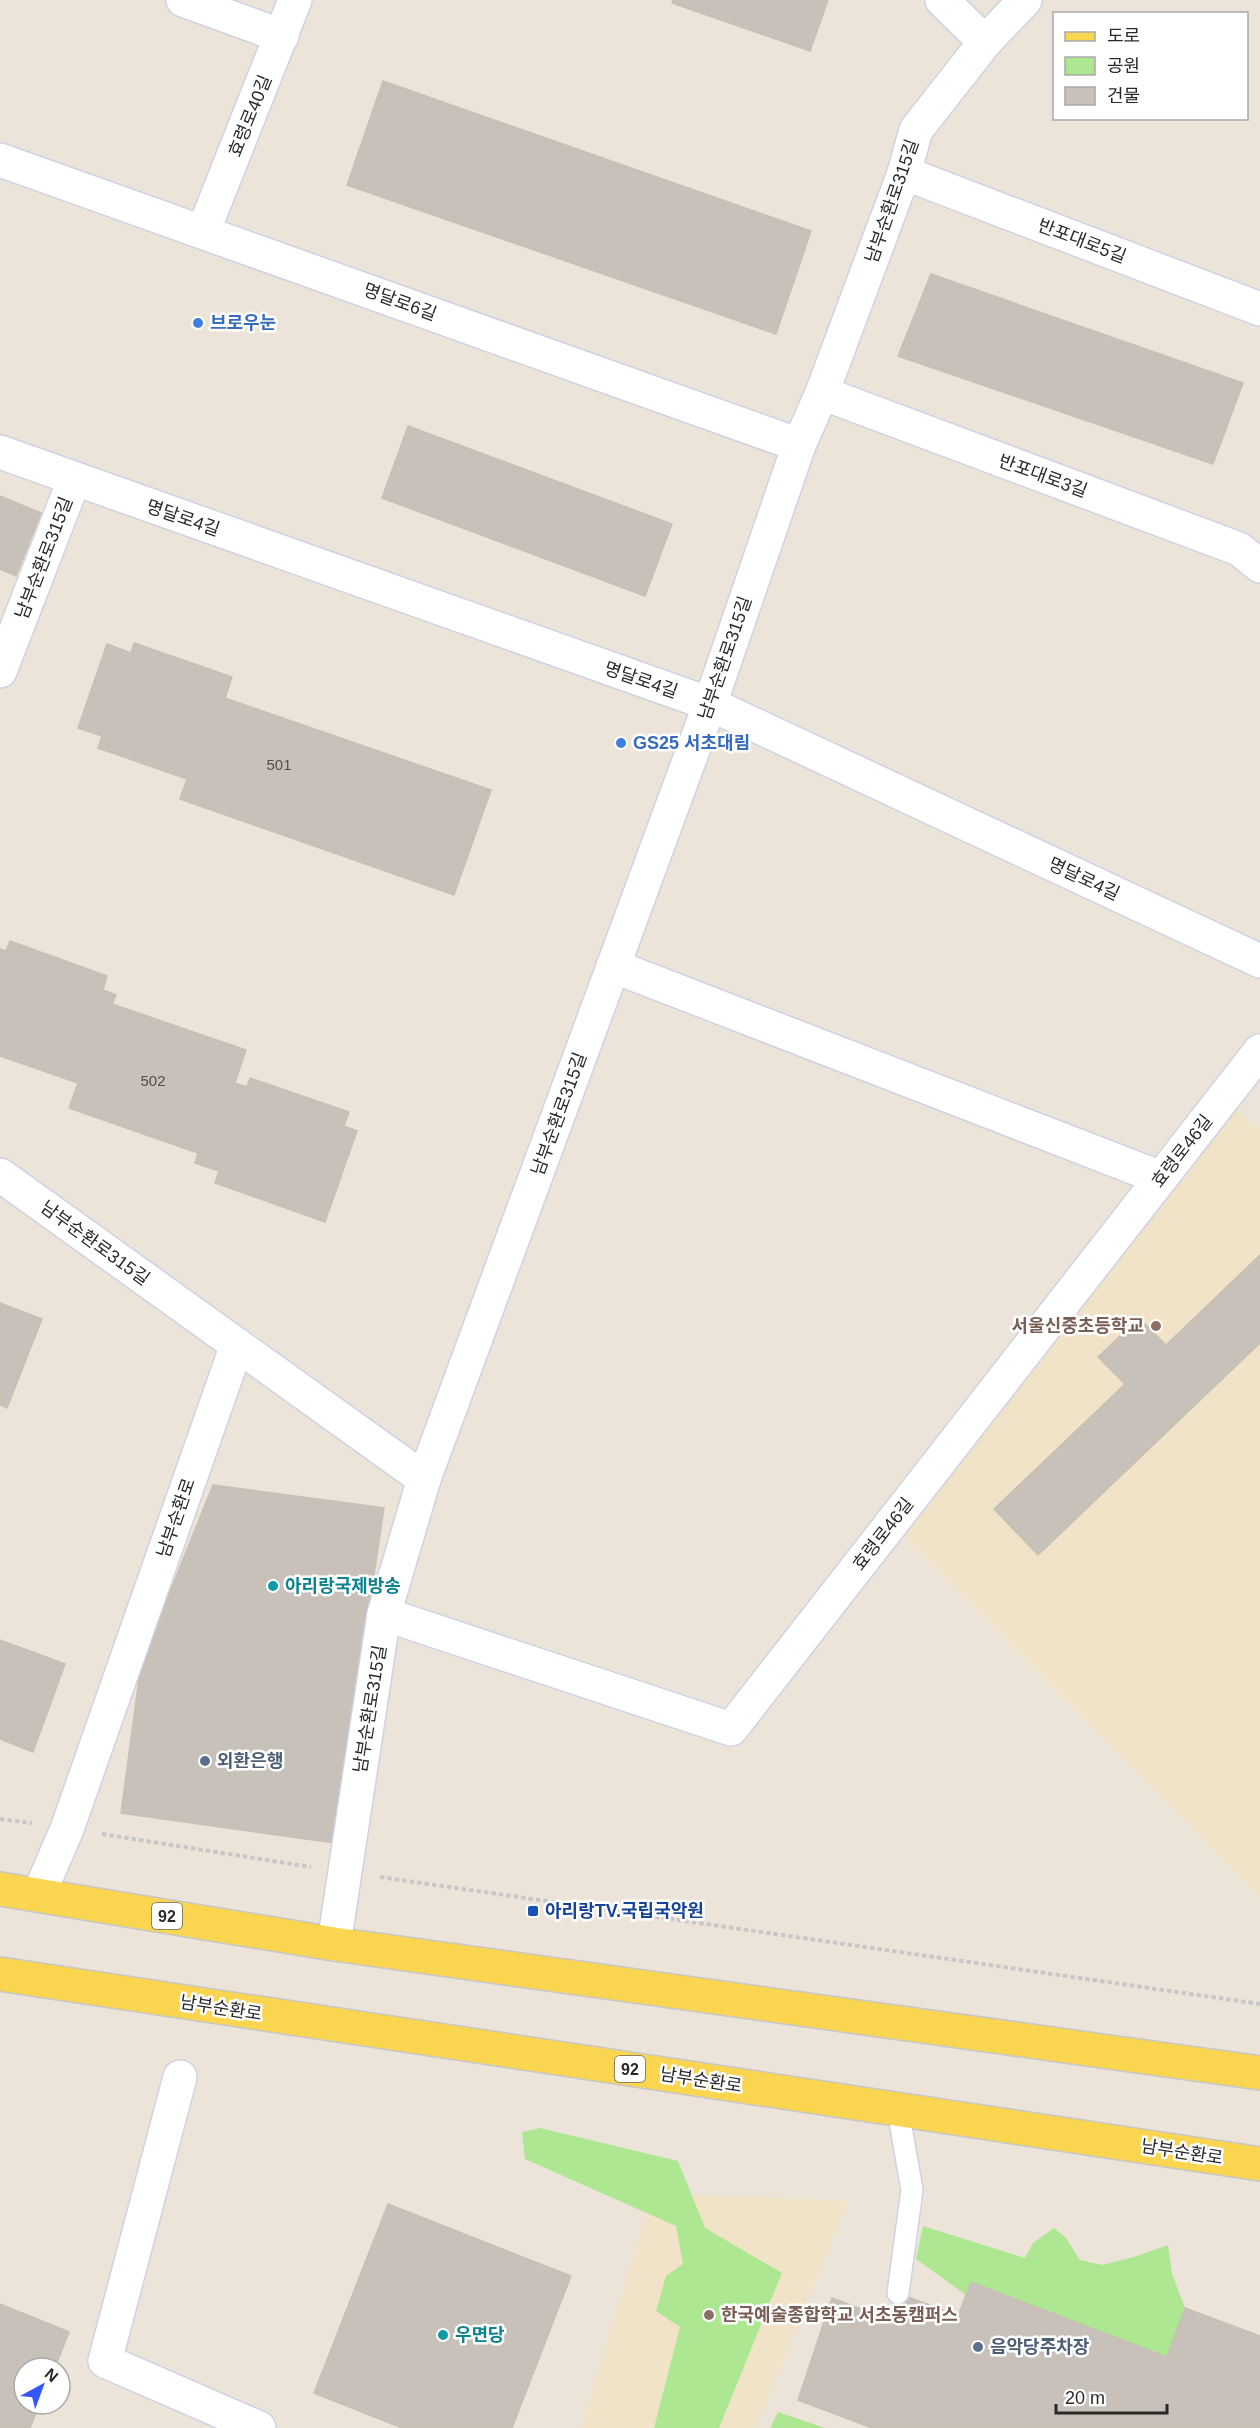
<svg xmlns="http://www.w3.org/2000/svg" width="1260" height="2428" viewBox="0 0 1260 2428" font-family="Arial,'Noto Sans KR',sans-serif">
	<rect width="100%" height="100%" fill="#ece4d9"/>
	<g fill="#f0e3c7">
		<path d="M1231 1105 1260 1129V1898L892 1524Z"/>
		<path d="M652 2193 848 2201 756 2428H581Z"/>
	</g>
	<g fill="#ade791">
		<path d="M540 2128 678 2161 705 2228 782 2273 719 2428H654L680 2327 656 2311 666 2276 683 2264 676 2226 525 2159 522 2132Z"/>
		<path d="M923 2226 1025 2258 1033 2243 1054 2228 1066 2238 1080 2260 1102 2265 1134 2257 1168 2245 1172 2274 1185 2308 1167 2357 966 2295 916 2259Z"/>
		<path d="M778 2412 825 2428H770Z"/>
	</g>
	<g fill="#c7c1b9" stroke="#c7c0b3" stroke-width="1.5">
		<path d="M673 0H828L810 51 672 3Z"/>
		<path d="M383 81 811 231 776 334 347 185Z"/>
		<path d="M931 274 1243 383 1213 464 898 356Z"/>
		<path d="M408 426 672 524 645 596 382 498Z"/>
		<path d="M0 496 41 513 16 576 0 569Z"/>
		<path d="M134 643 232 677 225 698 491 790 454 895 180 799 187 779 98 748 102 736 78 728 107 644 131 653Z"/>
		<path d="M10 941 107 976 103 990 116 995 112 1004 246 1050 235 1083 247 1087 250 1078 349 1112 344 1126 357 1131 325 1222 215 1183 219 1171 195 1163 198 1153 69 1108 78 1083 0 1056V949L6 951Z"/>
		<path d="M1260 1255V1343L1038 1555 994 1509 1125 1384 1098 1357 1139 1318 1166 1345Z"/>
		<path d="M0 1303 42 1319 7 1408 0 1405Z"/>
		<path d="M213 1485 384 1508 334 1843 121 1813 141 1664Z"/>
		<path d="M0 1640 65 1664 33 1752 0 1739Z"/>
		<path d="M388 2204 571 2276 512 2428H402L314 2393Z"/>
		<path d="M971 2282 1167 2357 1185 2308 1260 2336V2428H872L798 2400 832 2298 888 2319 898 2293 958 2316Z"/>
		<path d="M0 2304 69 2332 55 2368H24V2404H40L30 2428H0Z"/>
	</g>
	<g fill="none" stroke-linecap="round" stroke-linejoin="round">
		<defs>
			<path id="lane" d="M898 2293 912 2190 898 2110"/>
			<g id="street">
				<path d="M183 0 282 36"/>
				<path d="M942 0 985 42"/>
				<path d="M0 160 799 445"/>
				<path d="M904 173 1260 309"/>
				<path d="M203 232 295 0"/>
				<path d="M822 393 1239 549 1260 566"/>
				<path d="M0 452 710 704 1260 961"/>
				<path d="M0 671 74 480"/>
				<path d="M613 966 1161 1178"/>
				<path d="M0 1175 424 1479"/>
				<path d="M384 1614 731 1729 1260 1051"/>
				<path d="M39 1894 67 1829 237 1345"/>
				<path d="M334 1944 384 1614 424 1479 710 704 799 445 822 393 904 173 916 130 985 42 1025 0"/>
				<path d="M180 2077 105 2361 259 2428"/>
			</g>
			<g id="primary">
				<path d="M0 1889 334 1944 1260 2073"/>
				<path d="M0 1974 1260 2164"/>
			</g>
		</defs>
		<use href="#lane" stroke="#ced2e3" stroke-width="24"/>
		<use href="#street" stroke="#ced2e3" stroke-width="36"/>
		<use href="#primary" stroke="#c7c7c7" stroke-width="36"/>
		<g stroke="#c7c7c7" stroke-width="4" stroke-dasharray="4.5 3" stroke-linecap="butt">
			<path d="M0 1819 32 1823"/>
			<path d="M102 1834 311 1867"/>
			<path d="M380 1877 1260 2004"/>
		</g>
		<use href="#lane" stroke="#fff" stroke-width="21"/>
		<use href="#street" stroke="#fff" stroke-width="33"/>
		<use href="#primary" stroke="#fad550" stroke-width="33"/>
	</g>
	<g fill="#3f7fe0" stroke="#fff" stroke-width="2">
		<circle cx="198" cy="323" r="6"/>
		<circle cx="621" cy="743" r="6"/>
	</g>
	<g fill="#8d6e63" stroke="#fff" stroke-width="2">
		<circle cx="1156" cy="1326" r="6"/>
		<circle cx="709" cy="2315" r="6"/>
	</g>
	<g fill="#0f9aa8" stroke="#fff" stroke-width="2">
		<circle cx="273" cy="1586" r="6"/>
		<circle cx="443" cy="2335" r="6"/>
	</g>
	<g fill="#5c6f8a" stroke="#fff" stroke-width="2">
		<circle cx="205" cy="1761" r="6"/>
		<circle cx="978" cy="2347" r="6"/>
	</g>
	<rect fill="#1a4fb4" stroke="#fff" stroke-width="2" x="527" y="1905" width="12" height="12" rx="3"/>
	<g text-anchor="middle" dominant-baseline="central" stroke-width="5" stroke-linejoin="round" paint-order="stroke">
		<g font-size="15" fill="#504f4d">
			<text x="279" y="764">501</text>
			<text x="153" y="1080">502</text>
		</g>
		<g fill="#fff" stroke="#696969" stroke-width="1.5">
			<rect x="152" y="1903" width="30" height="26" rx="4.5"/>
			<rect x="615" y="2056" width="30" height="26" rx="4.5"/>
		</g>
		<g font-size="16" font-weight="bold" fill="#292929">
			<text x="167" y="1916">92</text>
			<text x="630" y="2069">92</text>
		</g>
		<g font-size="18" fill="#292929" stroke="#fff">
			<text transform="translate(250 116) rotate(-68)">효령로40길</text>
			<text transform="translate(892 201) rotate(-71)">남부순환로315길</text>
			<text transform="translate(1082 241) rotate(21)">반포대로5길</text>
			<text transform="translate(400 302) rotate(20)">명달로6길</text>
			<text transform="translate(1043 476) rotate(20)">반포대로3길</text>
			<text transform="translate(183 518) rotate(19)">명달로4길</text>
			<text transform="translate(44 558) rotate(-69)">남부순환로315길</text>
			<text transform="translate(725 658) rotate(-71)">남부순환로315길</text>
			<text transform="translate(641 680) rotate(19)">명달로4길</text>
			<text transform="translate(1084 879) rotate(25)">명달로4길</text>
			<text transform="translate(559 1114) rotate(-70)">남부순환로315길</text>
			<text transform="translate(1182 1151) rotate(-52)">효령로46길</text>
			<text transform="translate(95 1243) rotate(36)">남부순환로315길</text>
			<text transform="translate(176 1518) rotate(-71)">남부순환로</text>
			<text transform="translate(883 1534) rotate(-52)">효령로46길</text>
			<text transform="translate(370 1709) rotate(-81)">남부순환로315길</text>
			<text transform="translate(221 2008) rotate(9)">남부순환로</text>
			<text transform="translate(701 2080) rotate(9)">남부순환로</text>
			<text transform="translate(1182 2152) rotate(9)">남부순환로</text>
		</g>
		<g font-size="18" font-weight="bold" fill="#366cbe" stroke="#fff" text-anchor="start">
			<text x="210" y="323">브로우눈</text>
			<text x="633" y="743">GS25 서초대림</text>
		</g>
		<g font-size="18" font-weight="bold" fill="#785e54" stroke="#fff" text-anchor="end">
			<text x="1144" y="1326">서울신중초등학교</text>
			<text x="721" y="2315" text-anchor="start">한국예술종합학교 서초동캠퍼스</text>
		</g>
		<g font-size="18" font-weight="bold" fill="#0d838f" stroke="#fff" text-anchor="start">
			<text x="285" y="1586">아리랑국제방송</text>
			<text x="455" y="2335">우면당</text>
		</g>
		<g font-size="18" font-weight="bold" fill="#4e5e75" stroke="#fff" text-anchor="start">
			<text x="217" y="1761">외환은행</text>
			<text x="990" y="2347">음악당주차장</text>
		</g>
		<g font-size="18" font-weight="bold" fill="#164399" stroke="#fff" text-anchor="start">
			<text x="545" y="1911">아리랑TV.국립국악원</text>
		</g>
	</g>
	<rect x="1053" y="12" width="195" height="108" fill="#ffffff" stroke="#a9a9a9" stroke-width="1.5"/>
	<rect x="1065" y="32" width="30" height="9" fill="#fad550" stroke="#a9a9a9" stroke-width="1.5"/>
	<text x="1107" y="42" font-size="18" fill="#292929">도로</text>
	<rect x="1065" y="57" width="30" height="18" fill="#ade791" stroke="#a9a9a9" stroke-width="1.5"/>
	<text x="1107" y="72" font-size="18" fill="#292929">공원</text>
	<rect x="1065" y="87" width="30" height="18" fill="#c7c1b9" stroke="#a9a9a9" stroke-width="1.5"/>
	<text x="1107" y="102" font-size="18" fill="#292929">건물</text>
	<g transform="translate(42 2386) rotate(41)"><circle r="28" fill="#ffffff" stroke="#a9a9a9" stroke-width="1.5"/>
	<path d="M0-4.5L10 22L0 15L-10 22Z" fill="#3356ff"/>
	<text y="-9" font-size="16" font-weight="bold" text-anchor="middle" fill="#292929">N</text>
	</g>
	<path d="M1056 2404v9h111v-9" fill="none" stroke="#292929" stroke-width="3"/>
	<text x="1065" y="2404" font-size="18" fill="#292929" stroke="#ffffff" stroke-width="4.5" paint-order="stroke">20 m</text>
</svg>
